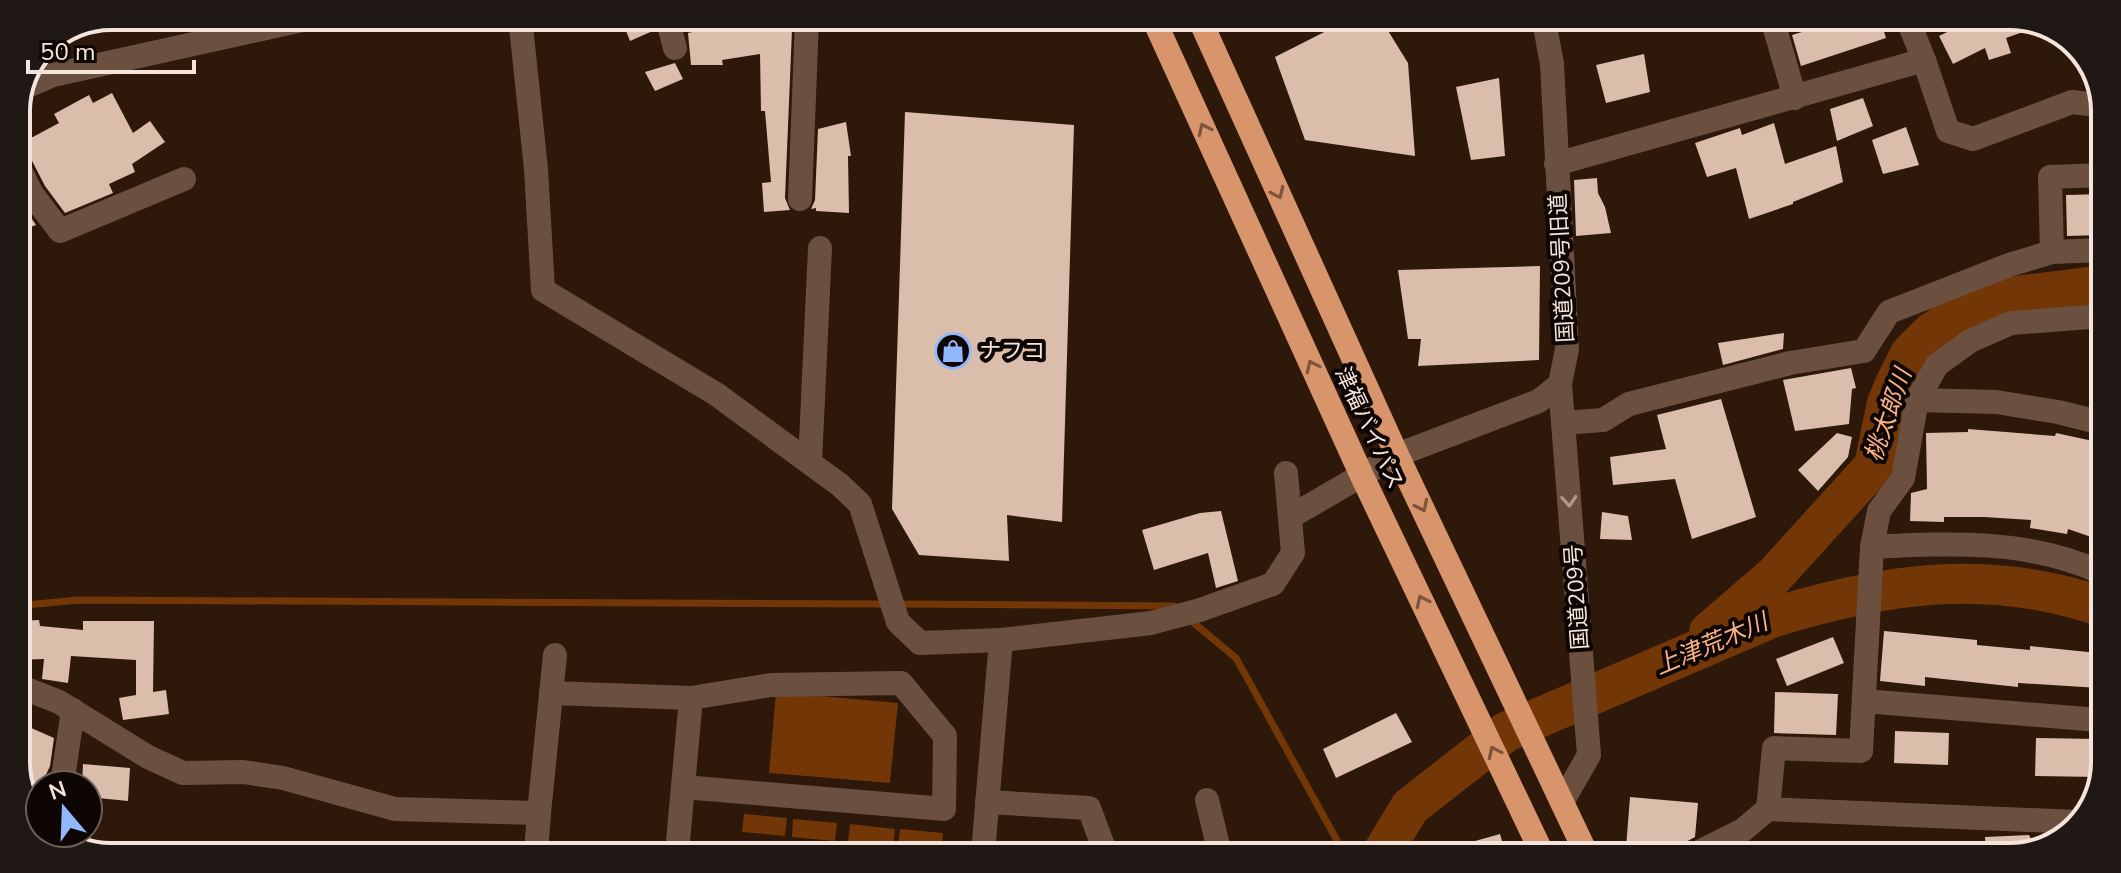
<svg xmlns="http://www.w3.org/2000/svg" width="2121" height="873" viewBox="0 0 2121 873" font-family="'Nunito Sans','Noto Sans JP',sans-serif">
	<rect width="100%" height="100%" fill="#2d180a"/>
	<g fill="#723607">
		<path d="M776 692 898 703 890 783 769 773Z"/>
		<path d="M744 814 787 818 785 836 742 832Z"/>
		<path d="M793 819 837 823 835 841 792 837Z"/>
		<path d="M850 824 895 829 893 846 848 842Z"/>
		<path d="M900 829 943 833 942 851 898 847Z"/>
	</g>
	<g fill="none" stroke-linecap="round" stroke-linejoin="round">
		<g stroke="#723607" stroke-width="7">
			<path d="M898 604 1174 606 1177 608"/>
			<path d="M16 606 78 600 886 604"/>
			<path d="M1189 619 1236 658 1345 855"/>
		</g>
		<g stroke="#723607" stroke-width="40">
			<path d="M1709 632 1774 576 1874 466 1887 403 1895 384 1910 354 1931 333 1954 317 1993 299 2103 285"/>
			<path d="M1381 855 1410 807 1506 732 1774 617C1886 583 1987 568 2100 606"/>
		</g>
	</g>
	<g fill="#dbbdac">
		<path d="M621 18H652L655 30 630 41Z"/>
		<path d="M1346 21H1382L1408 63 1415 156 1305 140 1275 57Z"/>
		<path d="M1835 22H1881L1886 38 1801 66 1792 35Z"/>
		<path d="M1966 23H2040V26L2006 38 2011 53 1989 60 1985 48 1953 64 1939 36Z"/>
		<path d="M754 24V31L792 30 785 198 790 210 764 212 762 183 771 182 765 111H761L760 54 722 60 723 65H691L688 33 723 25Z"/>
		<path d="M1644 54 1650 92 1606 103 1596 65Z"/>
		<path d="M675 63 683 79 655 91 645 72Z"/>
		<path d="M1499 78 1505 156 1471 160 1456 87Z"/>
		<path d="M112 93 133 133 150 121 165 142 132 164 135 172 109 184 113 193 65 213 45 186 29 155 16 146 59 123 54 114 89 95 93 103Z"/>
		<path d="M1863 98 1873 126 1837 141 1830 109Z"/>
		<path d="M905 112 1074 125 1062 522 1007 515 1009 561 919 555 892 509Z"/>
		<path d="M846 122 851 156H848L849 213 816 211V208L811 209 815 200 818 129Z"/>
		<path d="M1774 123 1785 164 1836 146 1843 182 1793 202V204L1749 219 1736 168 1707 177 1695 143 1740 128 1742 135Z"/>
		<path d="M1906 127 1919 165 1883 174 1872 140Z"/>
		<path d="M1597 178 1598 193 1605 207 1611 233 1576 236 1574 180Z"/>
		<path d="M2104 194 2103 235 2067 236 2066 195Z"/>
		<path d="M16 196 36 225 16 232Z"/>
		<path d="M1540 266 1539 360 1418 366 1421 339H1408L1398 270Z"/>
		<path d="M1784 333 1783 349 1723 365 1718 343Z"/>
		<path d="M1851 368 1856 388 1852 389 1849 424 1795 431 1783 380Z"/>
		<path d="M1721 399 1756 517 1692 539 1675 479 1613 485 1610 457 1666 449 1657 415Z"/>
		<path d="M1968 429 2055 436 2056 433 2093 441 2092 445 2101 447 2100 540 2068 529 2067 534 2030 528 2031 520 1984 517H1944V522L1910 521 1911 493 1927 489 1926 433 1968 432Z"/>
		<path d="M1837 433 1852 437 1848 457 1818 491 1798 470Z"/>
		<path d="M1221 511 1238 581 1216 588 1208 553 1154 570 1142 530 1200 513Z"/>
		<path d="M1602 512 1628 516 1632 540 1600 539Z"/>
		<path d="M39 620 40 626 83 630V621H154L153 692 166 690 169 714 123 720 119 698 136 695V660L71 656 68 683 42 679 44 659 16 660V621Z"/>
		<path d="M1884 631 1977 640V645L2030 650V646L2088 652 2099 657V688L2018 683V687L1925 677V686L1880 681Z"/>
		<path d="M1833 637 1844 663 1787 686 1776 659Z"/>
		<path d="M1775 692 1838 694 1836 735 1774 733Z"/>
		<path d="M1396 713 1412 742 1336 778 1323 749Z"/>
		<path d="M29 727 54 738 50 766 44 779 47 782 46 785H40V796L36 804 30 806 20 777 25 767 16 763V754Z"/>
		<path d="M1895 731 1949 733 1948 765 1894 763Z"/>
		<path d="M2036 738 2098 739V777L2035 776Z"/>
		<path d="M83 764 130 768 128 801 88 797V785H82Z"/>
		<path d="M1630 797 1698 803 1695 837 1684 843 1677 853 1626 848Z"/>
		<path d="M1500 834 1506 855H1444L1443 850Z"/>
		<path d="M2029 835 2036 849 2010 857H1986L1985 837Z"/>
	</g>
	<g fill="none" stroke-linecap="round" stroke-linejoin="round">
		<g stroke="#6b503f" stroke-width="24">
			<path d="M520 17 536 169 543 290 716 394 840 485 860 504 898 622 920 643 1001 640 1151 623 1200 610 1273 584 1293 553 1286 473"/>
			<path d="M667 18 675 48"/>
			<path d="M1773 22 1795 98"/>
			<path d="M1909 23 1924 60"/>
			<path d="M25 87 53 75 316 17"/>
			<path d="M16 162 32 194 60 231 184 179"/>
			<path d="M1556 164 1924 60 1948 131 1973 139 2072 102 2105 106"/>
			<path d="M800 199 807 19"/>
			<path d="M2052 252 2050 177 2104 175"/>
			<path d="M1560 384 1589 755 1562 802"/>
			<path d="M1917 400 1996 402 2058 412 2102 423"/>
			<path d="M1563 423 1603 420 1629 404 1790 363 1864 351 1889 312 2009 265 2052 252 2103 250"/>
			<path d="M810 463 820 248"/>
			<path d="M1290 517 1397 455 1539 401 1560 384 1567 349 1552 64 1544 21"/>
			<path d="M2100 572C2028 539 1949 543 1872 547L1879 511 1903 478 1917 400 1937 365 1970 341 2011 323 2103 316"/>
			<path d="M16 685 59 702 148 757 183 773 243 772 283 778 395 809 539 813 536 852"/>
			<path d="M551 693 691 698 771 685 901 683 945 736 944 809 683 787"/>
			<path d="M1864 701 2099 720"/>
			<path d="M62 785 73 710"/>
			<path d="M1207 800 1220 854"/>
			<path d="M987 802 1089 808 1106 854"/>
			<path d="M1768 809 1774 748 1861 751 1872 547"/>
			<path d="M539 813 555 655"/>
			<path d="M37 820 40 818"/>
			<path d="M677 852 691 698"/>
			<path d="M983 853 1001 640"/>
			<path d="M1691 856 1743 830 1768 809 2078 822"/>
		</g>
		<g stroke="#d8946a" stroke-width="24">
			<path d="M1154 20 1362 476 1543 855"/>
			<path d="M1200 20 1397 455 1587 855"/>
		</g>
	</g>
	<defs><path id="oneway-chevron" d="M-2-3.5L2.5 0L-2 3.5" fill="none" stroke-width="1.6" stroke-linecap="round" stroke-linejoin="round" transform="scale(2)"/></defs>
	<g stroke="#7d543c">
		<use href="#oneway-chevron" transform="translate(1204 129) rotate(-115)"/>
		<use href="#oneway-chevron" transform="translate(1278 193) rotate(66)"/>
		<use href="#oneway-chevron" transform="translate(1312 366) rotate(-115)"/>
		<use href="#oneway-chevron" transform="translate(1422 506) rotate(64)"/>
		<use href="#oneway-chevron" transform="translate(1422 601) rotate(-115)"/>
		<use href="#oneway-chevron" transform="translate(1494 752) rotate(-115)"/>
	</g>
	<use stroke="#b09a8d" href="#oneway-chevron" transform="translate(1569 501) rotate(86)"/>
	<defs>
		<symbol id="shop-ring" viewBox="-11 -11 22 22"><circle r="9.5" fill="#0e0603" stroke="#91b8fd" stroke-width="1.5"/><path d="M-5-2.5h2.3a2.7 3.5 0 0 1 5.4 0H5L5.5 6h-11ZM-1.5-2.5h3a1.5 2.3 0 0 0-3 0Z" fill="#91b8fd"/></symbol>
	</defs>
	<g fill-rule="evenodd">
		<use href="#shop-ring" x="933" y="331" width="40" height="40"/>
	</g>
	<g text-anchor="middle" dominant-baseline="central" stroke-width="8" stroke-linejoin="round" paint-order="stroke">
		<g font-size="22" fill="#f4e4db" stroke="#0e0603">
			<text transform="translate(1562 268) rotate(-93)">国道209号旧道</text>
			<text transform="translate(1369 428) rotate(65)">津福バイパス</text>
			<text transform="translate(1577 597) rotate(-94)">国道209号</text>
		</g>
		<g font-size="22" fill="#f4e4db" stroke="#0e0603" text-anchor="start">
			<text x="979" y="351">ナフコ</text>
		</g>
		<g font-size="24" font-style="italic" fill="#fbb286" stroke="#0e0603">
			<text transform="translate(1888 415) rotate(-71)">桃太郎川</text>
			<text transform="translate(1711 644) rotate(-23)">上津荒木川</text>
		</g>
	</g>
	<path d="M0 0H2121V873H0ZM111 30H2010A81 81 0 0 1 2091 111V762A81 81 0 0 1 2010 843H111A81 81 0 0 1 30 762V111A81 81 0 0 1 111 30Z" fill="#201814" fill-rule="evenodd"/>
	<path fill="none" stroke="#f4e4db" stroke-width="4" d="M111 30H2010A81 81 0 0 1 2091 111V762A81 81 0 0 1 2010 843H111A81 81 0 0 1 30 762V111A81 81 0 0 1 111 30Z"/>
	<g transform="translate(64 809) rotate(341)"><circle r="38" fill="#0e0603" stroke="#6a5f59" stroke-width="2"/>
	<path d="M0-6L14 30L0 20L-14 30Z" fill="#91b8fd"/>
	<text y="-12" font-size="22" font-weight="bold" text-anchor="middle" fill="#f4e4db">N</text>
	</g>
	<path d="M28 60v12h166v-12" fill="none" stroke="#f4e4db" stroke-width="4"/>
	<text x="40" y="60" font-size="24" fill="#f4e4db" stroke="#0e0603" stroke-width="6" paint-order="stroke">50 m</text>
</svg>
